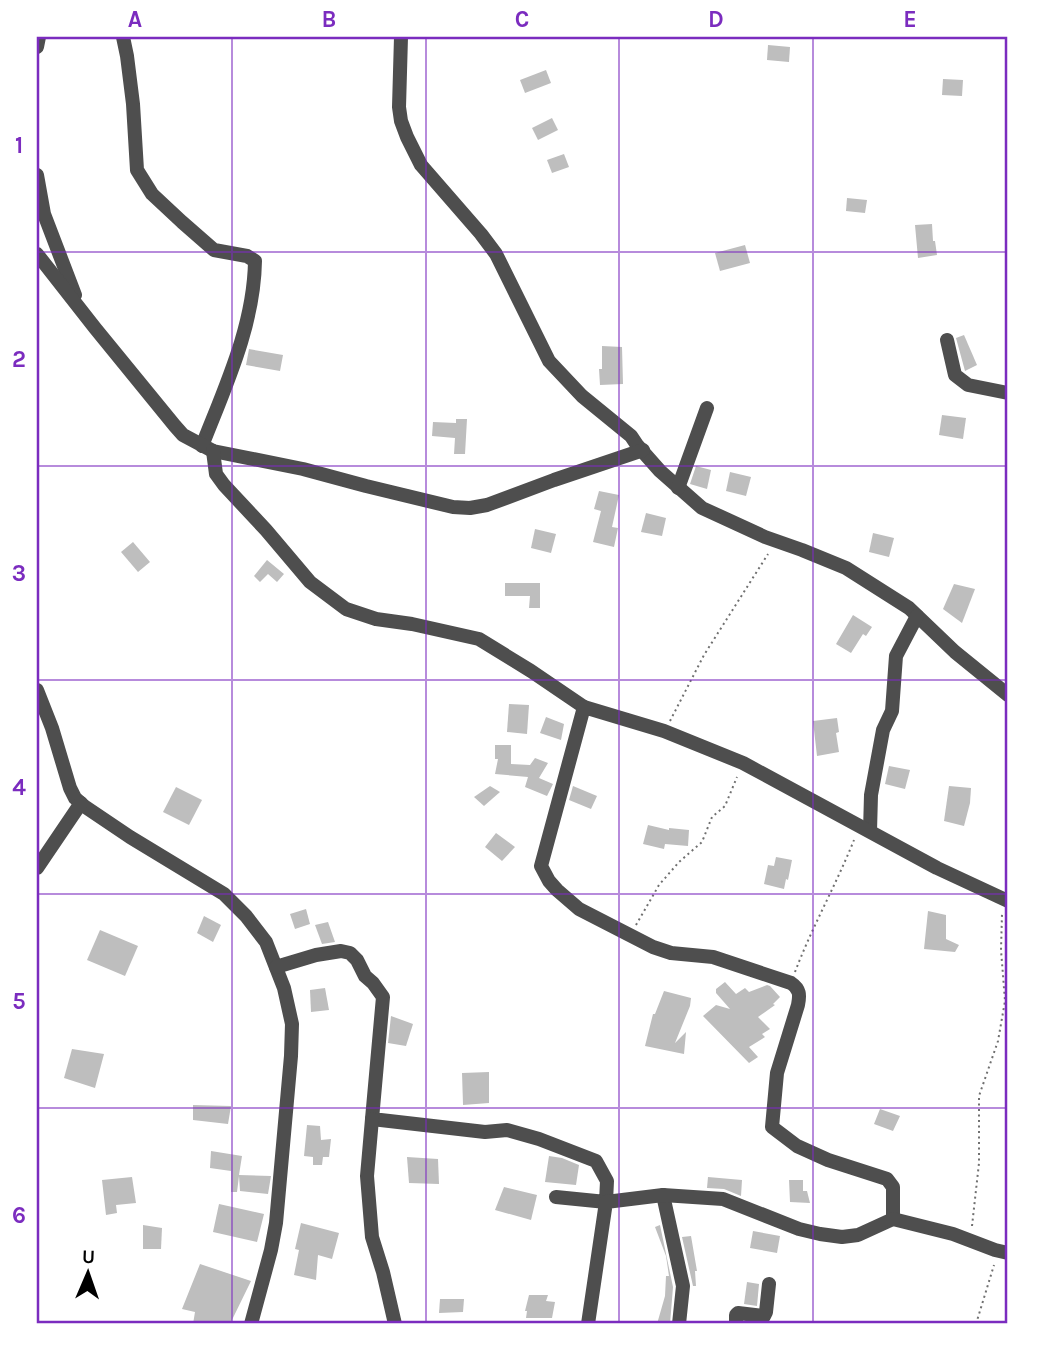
<svg xmlns="http://www.w3.org/2000/svg" width="1045" height="1361" viewBox="0 0 1045 1361" font-family="Karla,sans-serif">
	<rect width="100%" height="100%" fill="#fff"/>
	<g fill="#bebebe">
		<path d="M768 45 790 47 789 62 767 60Z"/>
		<path d="M546 70 551 83 525 93 520 80Z"/>
		<path d="M943 79 963 80 962 96 942 95Z"/>
		<path d="M552 118 558 130 538 140 532 128Z"/>
		<path d="M564 154 569 167 552 173 547 160Z"/>
		<path d="M847 198 867 200 865 213 846 211Z"/>
		<path d="M932 224 933 241H935L937 255 918 258 915 225Z"/>
		<path d="M745 245 750 263 720 271 715 253Z"/>
		<path d="M964 335 977 365 965 371 956 338Z"/>
		<path d="M602 346 622 347 623 384 600 385 599 369H602Z"/>
		<path d="M249 349 283 355 280 371 246 365Z"/>
		<path d="M942 415 966 418 963 439 939 435Z"/>
		<path d="M456 419H467L465 454H454L455 438 432 436 433 422 456 423Z"/>
		<path d="M696 466 711 470 707 489 690 484Z"/>
		<path d="M730 472 751 477 746 496 726 491Z"/>
		<path d="M599 491 619 495 612 527 618 528 614 547 593 542 601 511 594 509Z"/>
		<path d="M646 513 666 518 662 536 641 532Z"/>
		<path d="M535 529 556 534 551 553 531 548Z"/>
		<path d="M873 533 894 538 889 557 869 552Z"/>
		<path d="M133 542 150 562 138 572 121 552Z"/>
		<path d="M267 560 284 574 277 582 268 574 260 582 254 576Z"/>
		<path d="M505 583H540V608H529L530 596H505Z"/>
		<path d="M954 584 975 589 962 623 943 609Z"/>
		<path d="M853 615 872 627 866 636 863 634 851 653 836 644Z"/>
		<path d="M509 704 529 705 527 734 507 732Z"/>
		<path d="M546 717 564 724 561 740 540 733Z"/>
		<path d="M837 718 839 732 836 733 839 752 817 756 813 721Z"/>
		<path d="M495 745H511V764L530 765 535 758 548 763 539 778 553 784 547 796 525 787 528 777 495 774 498 759H495Z"/>
		<path d="M889 766 910 770 905 789 885 784Z"/>
		<path d="M490 786 500 792 484 806 474 797Z"/>
		<path d="M573 786 597 796 591 809 569 800Z"/>
		<path d="M949 786 971 788 970 803 964 826 944 821Z"/>
		<path d="M176 787 202 800 189 825 163 812Z"/>
		<path d="M648 825 669 830V828L689 830 688 846 665 844 664 849 643 844Z"/>
		<path d="M496 833 515 847 502 861 485 847Z"/>
		<path d="M776 857 792 860 788 880 786 879 784 889 764 884 768 865 774 866Z"/>
		<path d="M306 909 310 924 295 929 290 914Z"/>
		<path d="M928 911 946 915V939L959 945 955 952 924 949Z"/>
		<path d="M204 916 221 925 213 942 197 933Z"/>
		<path d="M328 922 335 942 322 944 315 925Z"/>
		<path d="M100 930 138 946 125 976 87 960Z"/>
		<path d="M725 982 736 994 745 988 749 992 767 985 770 986 780 997 773 1004 775 1005 758 1017 770 1029 762 1034 765 1037 749 1047 758 1057 749 1063 703 1016 716 1005 730 1009 716 993V989Z"/>
		<path d="M325 988 329 1010 311 1012 310 990Z"/>
		<path d="M664 991 691 998 690 1006 675 1043 686 1032 684 1054 645 1046 653 1014H655Z"/>
		<path d="M391 1016 413 1024 406 1046 388 1043Z"/>
		<path d="M72 1049 104 1054 95 1088 64 1078Z"/>
		<path d="M489 1072V1103L463 1105 462 1073Z"/>
		<path d="M193 1105 231 1106 228 1124 193 1120Z"/>
		<path d="M880 1109 900 1116 893 1131 874 1124Z"/>
		<path d="M307 1125 320 1126 321 1140 331 1139 329 1157H323L322 1165H313V1157L304 1156Z"/>
		<path d="M211 1151 242 1156 239 1175 271 1176 268 1194 240 1191 239 1176 237 1192H231V1171L210 1168Z"/>
		<path d="M549 1156 562 1158 579 1165 576 1185 545 1182Z"/>
		<path d="M407 1157 438 1159 439 1184 409 1183Z"/>
		<path d="M132 1177 136 1203 116 1205 117 1213 106 1215 102 1180Z"/>
		<path d="M708 1177 742 1180 741 1196 724 1189 707 1188Z"/>
		<path d="M789 1180H803V1191H807L810 1203 790 1202Z"/>
		<path d="M504 1187 537 1195 531 1220 495 1210Z"/>
		<path d="M219 1204 264 1214 257 1242 213 1232Z"/>
		<path d="M301 1223 339 1233 332 1259 318 1255 316 1280 294 1275 299 1250 295 1249Z"/>
		<path d="M143 1225 162 1228 161 1249H143Z"/>
		<path d="M660 1225 673 1287 670 1324H657L665 1296 666 1276H669L666 1256 655 1227Z"/>
		<path d="M753 1231 780 1236 777 1253 750 1248Z"/>
		<path d="M691 1236 697 1271H695L696 1286H693L682 1237Z"/>
		<path d="M200 1264 251 1281 230 1324H193L195 1312 182 1309Z"/>
		<path d="M747 1282 759 1284 757 1306 744 1304Z"/>
		<path d="M529 1295H548L546 1301 555 1302 552 1318H526L527 1311H525Z"/>
		<path d="M440 1299H464L463 1312 439 1313Z"/>
	</g>
	<g fill="none" stroke-linecap="round" stroke-linejoin="round">
		<g stroke="#707070" stroke-width="2" stroke-dasharray="2 3.5" stroke-linecap="butt">
			<path d="M670 721 704 655 768 554"/>
			<path d="M636 925 659 885 679 862 702 842 712 817 725 806 737 777"/>
			<path d="M795 972C812 927 836 885 854 840"/>
			<path d="M972 1226 979 1163V1096L998 1041 1005 1001 1001 950 1002 914"/>
			<path d="M976 1324 994 1265"/>
		</g>
		<g stroke="#4e4e4e" stroke-width="14">
			<path d="M123 37 127 56 133 104 137 170 152 194 182 222 214 250 247 256 255 261C254 326 225 387 202 446"/>
			<path d="M401 37 399 107 401 121 407 137 421 165 481 234 496 254 549 361 582 396 631 436 637 445 660 471 702 508 765 537 802 550 846 568 909 608 955 652 1008 695"/>
			<path d="M37 47 39 37"/>
			<path d="M37 175 44 214 75 295"/>
			<path d="M37 254 95 328 175 426 183 435 213 451 303 469 366 486 453 507 470 508 487 505 554 480 643 450"/>
			<path d="M947 340 955 375 968 385 1008 393"/>
			<path d="M213 451 216 474 224 485 266 530 310 582 346 609 376 619 412 624 479 639 531 671 584 707"/>
			<path d="M678 488 707 408"/>
			<path d="M37 690 52 728 70 788 75 798 84 806 130 837 224 894 246 916 266 942 284 988 292 1024 291 1056 276 1223 271 1250 251 1324"/>
			<path d="M870 831 871 795 883 730 892 711 896 656 917 616"/>
			<path d="M37 868 81 803"/>
			<path d="M276 967 316 955 341 951 350 953 357 960 365 976 373 983 383 997 372 1119 485 1132 507 1130 539 1139 596 1161 607 1181 606 1202 556 1197"/>
			<path d="M372 1119 367 1176 372 1237 383 1272 395 1324"/>
			<path d="M663 1195 683 1286 679 1324"/>
			<path d="M893 1219V1187L887 1179 828 1160 797 1146 772 1127 777 1073 798 1005C800 995 800 989 791 983L713 957 671 953 653 947 579 909 557 890 549 881 541 866 584 707 664 731 743 763 937 868 1008 901"/>
			<path d="M588 1324 606 1202 663 1195 723 1199 799 1229 820 1234 842 1237 858 1235 893 1219 953 1234 995 1250 1008 1253"/>
			<path d="M736 1324V1315L738 1313 764 1316 766 1312 769 1284"/>
		</g>
	</g>
	<path fill="none" stroke="#7b2cbf" stroke-width="2" stroke-opacity="0.55" d="M232 37V1324M426 37V1324M619 37V1324M813 37V1324M37 252H1008M37 466H1008M37 680H1008M37 894H1008M37 1108H1008"/>
	<rect width="1045" height="1361" fill="none" stroke="#ffffff" stroke-width="77"/>
	<g transform="translate(88 1273) rotate(2)" stroke="#ffffff" stroke-width="5" paint-order="stroke">
	<path d="M0-5L12 26L0 18L-12 26Z" fill="#000000"/>
	<text y="-10" font-size="19" font-weight="bold" text-anchor="middle" fill="#000000">U</text>
	</g>
	<rect x="38" y="38" width="968" height="1284" fill="none" stroke="#7b2cbf" stroke-width="2.5"/>
	<g font-size="23" text-anchor="middle" font-weight="bold" fill="#7b2cbf">
		<text x="135" y="27">A</text>
		<text x="329" y="27">B</text>
		<text x="522" y="27">C</text>
		<text x="716" y="27">D</text>
		<text x="910" y="27">E</text>
		<text x="19" y="153">1</text>
		<text x="19" y="367">2</text>
		<text x="19" y="581">3</text>
		<text x="19" y="795">4</text>
		<text x="19" y="1009">5</text>
		<text x="19" y="1223">6</text>
	</g>
</svg>
